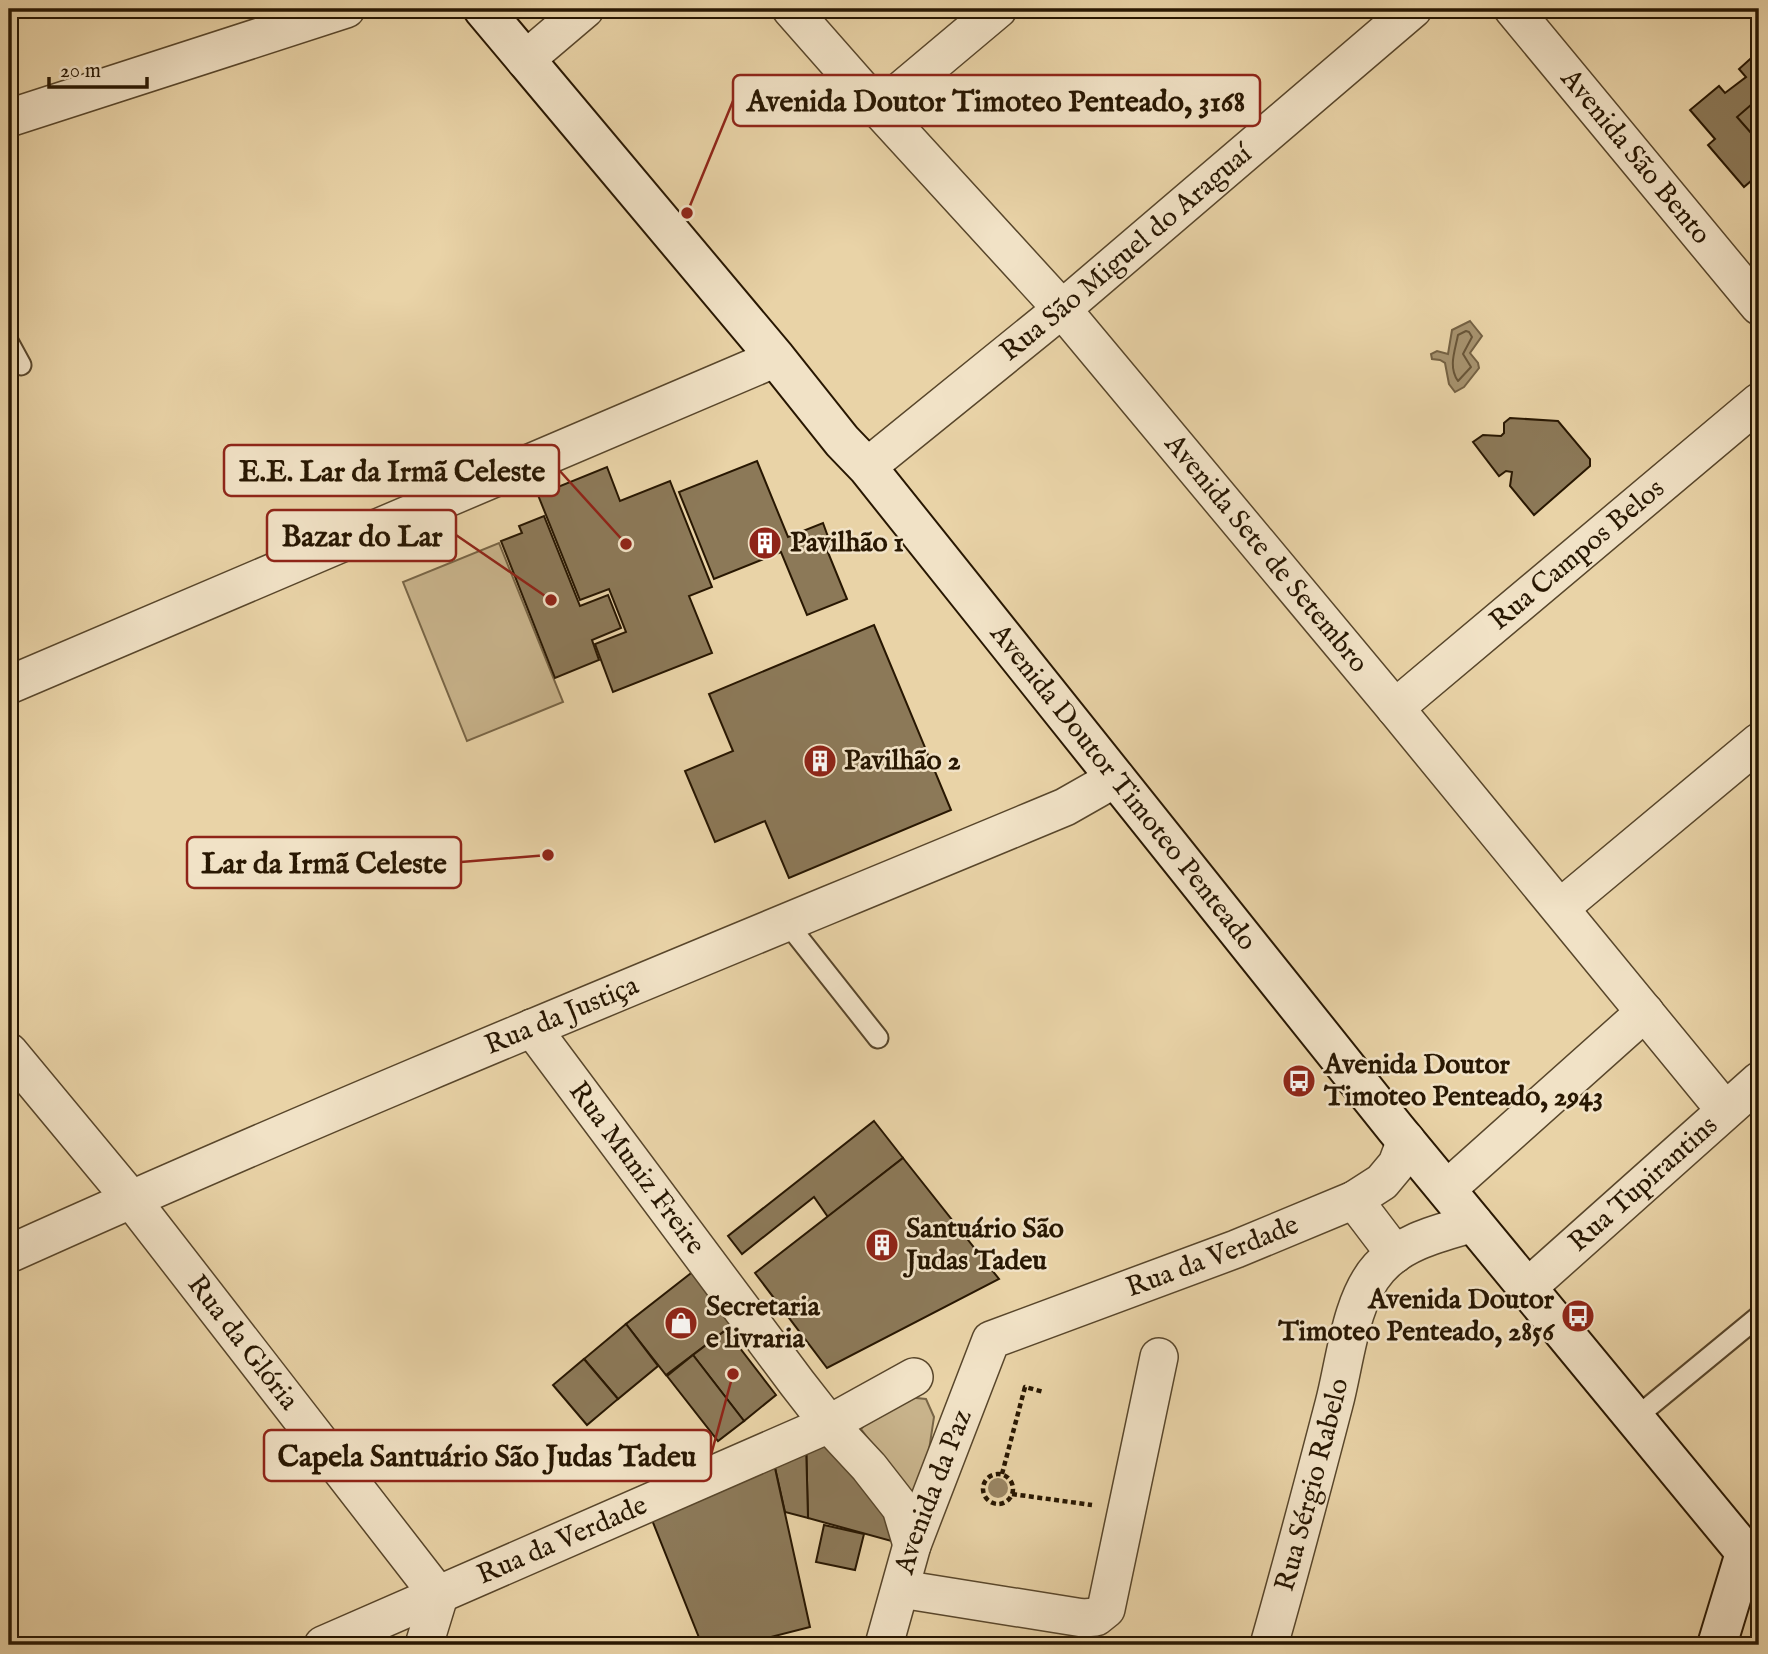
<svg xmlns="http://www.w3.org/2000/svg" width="1768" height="1654" viewBox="0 0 1768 1654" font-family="'IM FELL English',serif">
	<rect width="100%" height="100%" fill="#e9d3a7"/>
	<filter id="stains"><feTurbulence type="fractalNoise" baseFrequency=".00286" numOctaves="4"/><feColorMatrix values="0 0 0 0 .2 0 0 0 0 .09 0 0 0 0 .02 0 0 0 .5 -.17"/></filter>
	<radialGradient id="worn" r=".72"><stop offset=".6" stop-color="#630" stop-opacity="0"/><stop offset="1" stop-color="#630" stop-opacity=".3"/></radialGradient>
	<g fill="#c8b38b" stroke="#786546" stroke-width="2">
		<path d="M499 543 563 702 467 741 403 582Z"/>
		<path d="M906 1397 926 1399 934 1417 922 1497 910 1495 861 1429 881 1406Z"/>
	</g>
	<path fill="#a7936f" stroke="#746143" stroke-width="2" d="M1470 321 1482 336 1470 353 1478 363 1479 368 1464 387 1455 392 1449 384 1445 363 1440 360 1432 359 1431 354 1437 351 1448 354 1452 330Z"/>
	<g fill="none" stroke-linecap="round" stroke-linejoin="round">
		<path stroke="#685538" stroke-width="2" d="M1466 331 1469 332 1472 337 1463 354 1471 367 1458 381C1448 367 1455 351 1458 335Z"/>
	</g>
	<g fill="#8c7958" stroke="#281702" stroke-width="2">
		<path d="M1759 51V174L1744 187 1708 145 1715 139 1690 110 1719 86 1725 93 1746 77 1739 69Z"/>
		<path d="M1759 98V142L1737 117Z"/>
		<path d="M1510 418 1558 421 1590 459V466L1534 515 1510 486 1512 472 1506 471 1499 476 1473 442 1483 435 1501 436 1504 433V423Z"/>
		<path d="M757 461 788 537 823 523 832 548 827 550 847 599 807 615 781 552 714 579 679 492Z"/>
		<path d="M607 467 620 501 670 481 712 587 689 596 712 653 613 692 595 644 626 632 609 589 580 600 538 495Z"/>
		<path d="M544 516 580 606 608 595 621 628 592 640 599 660 555 678 501 541 522 533 519 526Z"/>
		<path d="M874 625 951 810 789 878 765 821 715 842 685 771 733 751 709 694Z"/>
		<path d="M874 1121 903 1158 828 1217 814 1197 742 1254 728 1236Z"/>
		<path d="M903 1158 999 1279 827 1368 755 1273Z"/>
		<path d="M695 1270 735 1323 666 1375 626 1324Z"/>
		<path d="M626 1324 658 1366 618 1399 584 1359Z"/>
		<path d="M726 1330 776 1395 744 1421 693 1355Z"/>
		<path d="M693 1355 744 1421 718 1441 667 1376Z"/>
		<path d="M584 1359 618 1399 587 1425 553 1385Z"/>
		<path d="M806 1442 828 1445 896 1520 895 1542 808 1518Z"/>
		<path d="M806 1442 808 1518 785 1512 773 1459Z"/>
		<path d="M773 1459 810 1627 739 1645H702L650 1515Z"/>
		<path d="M824 1525 864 1534 855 1570 816 1562Z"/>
	</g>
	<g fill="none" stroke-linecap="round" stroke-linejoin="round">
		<defs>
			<g id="lane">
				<path d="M9 343 21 365"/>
				<path d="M787 923 878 1038"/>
				<path d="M1634 1419 1759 1316"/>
			</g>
			<g id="street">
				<path id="s1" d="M791 9 879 109 1062 309 1395 708 1725 1110"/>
				<path id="s2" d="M1513 9 1759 306"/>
				<path d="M525 60 585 9"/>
				<path d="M879 109 998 9"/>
				<path d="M9 118 346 9"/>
				<path id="s3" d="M867 467 1062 309 1413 9"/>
				<path d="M9 685 776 358"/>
				<path id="s4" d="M1395 708 1759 402"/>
				<path d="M1560 908 1759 742"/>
				<path id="s5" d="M532 1028 797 1383 829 1424 869 1467 901 1508 912 1545"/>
				<path id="s6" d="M9 1052 131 1199 439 1596"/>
				<path d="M1447 1189 1645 1012"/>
				<path d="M1354 1200 1395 1254"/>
				<path id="s7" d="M9 1254C357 1097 712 954 1065 807L1116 778"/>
				<path id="s8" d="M1527 1288 1759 1081"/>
				<path d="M901 1589 1083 1618 1096 1617 1106 1609 1159 1357"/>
				<path id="s9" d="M323 1645 829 1424 914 1377"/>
				<path d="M424 1645 439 1596"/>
				<path id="s10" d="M884 1645 912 1545 991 1340 1236 1249 1354 1200 1382 1182 1397 1164 1406 1140"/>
				<path id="s11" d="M1269 1645C1292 1565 1313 1484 1334 1404 1345 1363 1350 1300 1379 1268 1403 1241 1440 1233 1474 1223"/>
			</g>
			<g id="secondary">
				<path id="s12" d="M483 9 776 358 842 441 867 467 1396 1129 1759 1569"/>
				<path d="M1717 1645 1745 1553"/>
			</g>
		</defs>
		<use href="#lane" stroke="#58462b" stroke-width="23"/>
		<use href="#street" stroke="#58462b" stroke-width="40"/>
		<use href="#secondary" stroke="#281702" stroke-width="42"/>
		<g stroke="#281702" stroke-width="4.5" stroke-dasharray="5 3.5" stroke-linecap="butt">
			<path d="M1002 1474 1025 1387 1044 1392"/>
			<circle cx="998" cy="1489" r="15"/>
			<path d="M1012 1494 1092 1505"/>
		</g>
		<use href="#lane" stroke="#f1e2c6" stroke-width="19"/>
		<use href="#street" stroke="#f1e2c6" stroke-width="37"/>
		<use href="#secondary" stroke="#f1e2c6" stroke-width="38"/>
	</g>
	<circle fill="#998563" cx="998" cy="1488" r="10"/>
	<defs>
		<symbol id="building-disc" viewBox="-11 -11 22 22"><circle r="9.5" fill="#8f2418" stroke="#f1e2c6"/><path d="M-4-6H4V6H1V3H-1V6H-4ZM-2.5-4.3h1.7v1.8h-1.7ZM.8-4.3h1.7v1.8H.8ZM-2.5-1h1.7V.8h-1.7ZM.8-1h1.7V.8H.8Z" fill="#fff"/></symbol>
		<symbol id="bus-disc" viewBox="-11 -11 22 22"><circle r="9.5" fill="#8f2418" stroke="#f1e2c6"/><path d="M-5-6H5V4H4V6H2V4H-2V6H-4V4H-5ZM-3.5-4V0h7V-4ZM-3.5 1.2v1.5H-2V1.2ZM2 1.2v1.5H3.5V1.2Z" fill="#fff"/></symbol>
		<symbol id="shop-disc" viewBox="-11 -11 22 22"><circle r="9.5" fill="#8f2418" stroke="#f1e2c6"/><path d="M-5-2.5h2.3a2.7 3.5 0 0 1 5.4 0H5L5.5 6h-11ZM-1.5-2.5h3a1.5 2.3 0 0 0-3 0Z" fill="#fff"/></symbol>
	</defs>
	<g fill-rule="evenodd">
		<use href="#building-disc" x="746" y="524" width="38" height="38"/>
		<use href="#building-disc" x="801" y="742" width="38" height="38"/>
		<use href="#bus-disc" x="1280" y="1062" width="38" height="38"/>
		<use href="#building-disc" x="863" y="1226" width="38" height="38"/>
		<use href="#bus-disc" x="1559" y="1297" width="38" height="38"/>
		<use href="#shop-disc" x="662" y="1304" width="38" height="38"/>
	</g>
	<g text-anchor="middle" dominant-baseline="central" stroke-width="5" stroke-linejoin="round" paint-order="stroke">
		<g font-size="28" fill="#281702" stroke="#f1e2c6">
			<text stroke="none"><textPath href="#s2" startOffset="192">Avenida São Bento</textPath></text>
			<text stroke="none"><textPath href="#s3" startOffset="336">Rua São Miguel do Araguaí</textPath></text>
			<text stroke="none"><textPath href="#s1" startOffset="723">Avenida Sete de Setembro</textPath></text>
			<text stroke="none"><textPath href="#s4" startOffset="238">Rua Campos Belos</textPath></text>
			<text stroke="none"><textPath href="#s12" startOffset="1008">Avenida Doutor Timoteo Penteado</textPath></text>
			<text stroke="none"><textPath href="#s7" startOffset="602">Rua da Justiça</textPath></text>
			<text stroke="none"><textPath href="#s5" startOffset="175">Rua Muniz Freire</textPath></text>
			<text stroke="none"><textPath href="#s8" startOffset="156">Rua Tupirantins</textPath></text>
			<text stroke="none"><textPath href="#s10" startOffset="560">Rua da Verdade</textPath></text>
			<text stroke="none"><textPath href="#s6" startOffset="373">Rua da Glória</textPath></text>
			<text stroke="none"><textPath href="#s11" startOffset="166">Rua Sérgio Rabelo</textPath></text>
			<text stroke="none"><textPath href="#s10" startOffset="161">Avenida da Paz</textPath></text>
			<text stroke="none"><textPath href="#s9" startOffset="261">Rua da Verdade</textPath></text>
		</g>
		<g font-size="28" font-weight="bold" fill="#281702" stroke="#f1e2c6" text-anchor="start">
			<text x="790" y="543">Pavilhão 1</text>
			<text x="844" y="761">Pavilhão 2</text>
			<text x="1324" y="1065">Avenida Doutor<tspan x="1324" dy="32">Timoteo Penteado, 2943</tspan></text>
			<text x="906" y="1229">Santuário São<tspan x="906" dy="32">Judas Tadeu</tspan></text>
			<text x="1554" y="1300" text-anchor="end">Avenida Doutor<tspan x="1554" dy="32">Timoteo Penteado, 2856</tspan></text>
			<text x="706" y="1307">Secretaria<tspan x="706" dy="32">e livraria</tspan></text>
		</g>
	</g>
	<path fill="none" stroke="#8f2418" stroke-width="2.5" d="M687 213L733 101M626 544L559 470M551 600L456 535M548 855L461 862M733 1374L711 1455"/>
	<g fill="#8f2418" stroke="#f1e2c6" stroke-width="2.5">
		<circle cx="687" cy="213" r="7"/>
		<circle cx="626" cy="544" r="7"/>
		<circle cx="551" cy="600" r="7"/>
		<circle cx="548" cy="855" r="7"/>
		<circle cx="733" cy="1374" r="7"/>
	</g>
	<g fill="#f1e2c6" stroke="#8f2418" stroke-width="2.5">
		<rect x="733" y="75" width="527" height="51" rx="7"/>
		<rect x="224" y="445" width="335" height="51" rx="7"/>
		<rect x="267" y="510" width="189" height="51" rx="7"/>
		<rect x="187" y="837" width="274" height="51" rx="7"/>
		<rect x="264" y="1430" width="447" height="51" rx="7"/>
	</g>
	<g font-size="30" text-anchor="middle" font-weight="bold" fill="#281702">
		<text x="996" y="111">Avenida Doutor Timoteo Penteado, 3168</text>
		<text x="392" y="481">E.E. Lar da Irmã Celeste</text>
		<text x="362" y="546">Bazar do Lar</text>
		<text x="324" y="873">Lar da Irmã Celeste</text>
		<text x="487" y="1466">Capela Santuário São Judas Tadeu</text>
	</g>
	<rect width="1768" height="1654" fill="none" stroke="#e9d3a7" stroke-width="35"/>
	<rect x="10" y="10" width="1747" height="1633" fill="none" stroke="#281702" stroke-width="3.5"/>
	<rect x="18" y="18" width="1733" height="1619" fill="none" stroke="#281702" stroke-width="2"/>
	<path d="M49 77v10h98v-10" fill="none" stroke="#281702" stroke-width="3.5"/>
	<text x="60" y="77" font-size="21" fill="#281702" stroke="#f1e2c6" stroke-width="5" paint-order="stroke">20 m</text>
	<rect width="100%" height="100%" filter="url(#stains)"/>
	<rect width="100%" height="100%" fill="url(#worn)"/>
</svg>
